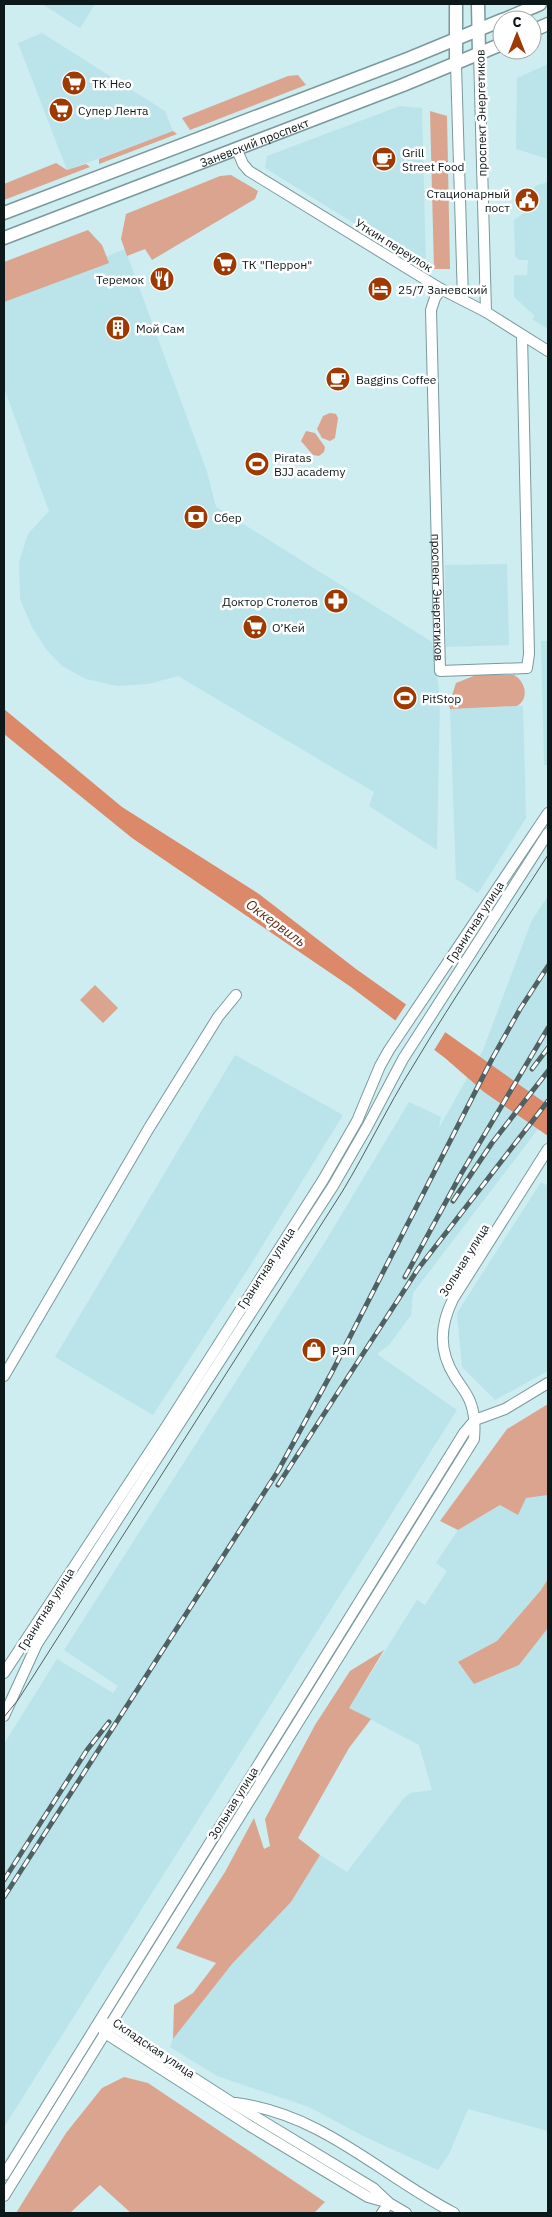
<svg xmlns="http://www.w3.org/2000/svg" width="552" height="2217" viewBox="0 0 552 2217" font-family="'IBM Plex Sans',sans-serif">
	<rect width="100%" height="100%" fill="#cdedf0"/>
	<g fill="#bae4e9">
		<path d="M42 4H95L80 28Z"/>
		<path d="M42 33 165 111 173 131 67 170 18 43Z"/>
		<path d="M548 64V159L516 149 517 78Z"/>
		<path d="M400 106 422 108 426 268 265 168 267 156Z"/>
		<path d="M548 182V329L532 319 535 316 514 297V275H527L528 260H519L515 256 514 220 528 210 530 193 535 186Z"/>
		<path d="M125 249 207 472 216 507 432 642 440 698 437 850 369 806 374 792 178 676 148 684 117 686 86 679 62 666 46 649 32 627 20 599 19 562 28 534 49 511 4 388V297Z"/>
		<path d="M507 564 509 645 446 647 445 565Z"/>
		<path d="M541 641H548V765H544Z"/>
		<path d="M523 706 526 818 478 893 456 879 450 709Z"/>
		<path d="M548 896V1116L413 1293 411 1315 389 1345 377 1354 457 1410 4 2127V1744L57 1659 113 1693 118 1686 64 1650 325 1242 409 1102 441 1117 439 1128 483 1050 532 920Z"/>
		<path d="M235 1055 343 1115 248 1269 153 1415 55 1357Z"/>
		<path d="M541 1182 548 1186V1371L495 1400 462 1367 457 1313Z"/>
		<path d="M548 1495V1579L541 1590 497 1641 458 1663 474 1683 519 1665 548 1628V2131L468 2109 449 2154 438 2170 365 2137 309 2107 217 2076 170 2047 173 2039 232 1964 291 1902 320 1855 347 1872 404 1798 410 1793 432 1790 419 1745 349 1708 417 1600 425 1605 447 1571 436 1563 458 1530 500 1505 526 1498Z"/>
	</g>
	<g fill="#daa48f">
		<path d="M298 75 306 85 190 130 182 118 288 76Z"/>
		<path d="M430 111 447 116 450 269H434Z"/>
		<path d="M173 131 177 134 99 164V159Z"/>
		<path d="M56 163 67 170 86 164 90 167 4 200V184Z"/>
		<path d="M231 175 258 191 255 199 152 260 145 249 127 256 121 239 126 214 220 176Z"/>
		<path d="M88 230 102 245 109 263 4 302V262Z"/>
		<path d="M330 413 336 414 338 418 335 438 330 441 322 438 317 429 323 416Z"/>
		<path d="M306 431 315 433 325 447 324 452 319 456 313 455 301 441Z"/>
		<path d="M476 675H514C525 681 530 698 517 706L450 709 449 705 456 683Z"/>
		<path d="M95 985 118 1008 103 1023 80 1000Z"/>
		<path d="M548 1404V1495L526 1498 518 1515 500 1505 458 1530 440 1521 507 1429Z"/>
		<path d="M548 1579V1628L519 1665 474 1684 458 1662 497 1641 541 1590Z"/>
		<path d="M384 1650 349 1708 371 1719 349 1748 298 1838 320 1855 291 1902 232 1964 173 2039 174 2005 193 1993 216 1963 176 1948 225 1872 254 1818 264 1849 270 1846 265 1819 315 1725 350 1671Z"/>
		<path d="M124 2077 148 2083 325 2202 314 2213H131L100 2185 70 2213H16L66 2133 102 2088Z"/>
	</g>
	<path fill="#db8969" d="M4 709 122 807 259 894 356 969 548 1105V1136L484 1092 445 1058 351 987 132 838 4 734Z"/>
	<path fill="#cdedf0" d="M407 1003 446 1031 433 1052 393 1024Z"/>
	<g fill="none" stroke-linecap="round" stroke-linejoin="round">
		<defs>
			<g id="minor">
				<path d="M479 54 486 312"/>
				<path d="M456 64 463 300"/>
				<path d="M237 150 243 164 249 171 441 289 486 312 548 351"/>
				<path id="s1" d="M441 289 435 298 431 310 440 671 527 668 529 654 522 335"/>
				<path d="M4 1376 149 1128 218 1017 236 995"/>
				<path d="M475 1420 505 1409 548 1383"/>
				<path d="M4 1673 166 1427 323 1180 357 1121 380 1066 389 1050 548 813"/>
				<path d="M4 1716 37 1644 333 1186 367 1127 403 1059 548 833"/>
				<path d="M105 2023 111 2025 231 2102 373 2188 389 2203 406 2213"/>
				<path d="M102 2028 105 2033 250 2126 368 2197 386 2202"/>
				<path d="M236 2103C324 2115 379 2174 454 2213"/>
				<path d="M4 2175 464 1433 475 1420"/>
				<path d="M4 2196 474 1439C475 1427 475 1415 471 1404 468 1394 460 1385 455 1377 438 1350 440 1326 453 1299L548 1149"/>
				<path d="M382 2213 389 2203"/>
			</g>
			<g id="major">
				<path d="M456 4V64"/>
				<path d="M478 4 479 54"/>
				<path d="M503 20 540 4"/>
				<path d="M532 31 548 24"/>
				<path d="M4 213 410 58 502 20"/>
				<path id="s2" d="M4 238 403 85 502 44"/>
			</g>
		</defs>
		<use href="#minor" stroke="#7a999c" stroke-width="12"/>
		<use href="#major" stroke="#7a999c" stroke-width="15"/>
		<use href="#minor" stroke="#fff" stroke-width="10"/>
		<use href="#major" stroke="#fff" stroke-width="12"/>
		<path stroke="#4f6163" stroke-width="1" d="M4 1717 18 1700 342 1192C367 1151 387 1107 413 1066 456 994 503 925 548 855"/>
		<defs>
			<g id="rail">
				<path d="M532 1069 548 1048"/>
				<path d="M453 1201 492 1143 548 1071"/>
				<path d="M405 1277 461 1174 548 1028"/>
				<path d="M278 1485 418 1269 548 1101"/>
				<path d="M4 1880 87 1750 109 1722"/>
				<path d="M4 1897 278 1471 332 1372 492 1059 520 1009 548 966"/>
			</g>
		</defs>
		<use href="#rail" stroke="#4f6163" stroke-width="5"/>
		<use href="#rail" stroke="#fff" stroke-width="3" stroke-dasharray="9" stroke-linecap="butt"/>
	</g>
	<defs>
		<symbol id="supermarket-disc" viewBox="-11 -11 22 22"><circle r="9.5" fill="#9e3a01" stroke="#fff"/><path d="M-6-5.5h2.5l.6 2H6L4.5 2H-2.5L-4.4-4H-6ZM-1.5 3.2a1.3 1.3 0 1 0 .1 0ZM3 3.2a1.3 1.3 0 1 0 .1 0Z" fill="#fff"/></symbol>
		<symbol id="cafe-disc" viewBox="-11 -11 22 22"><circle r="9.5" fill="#9e3a01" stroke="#fff"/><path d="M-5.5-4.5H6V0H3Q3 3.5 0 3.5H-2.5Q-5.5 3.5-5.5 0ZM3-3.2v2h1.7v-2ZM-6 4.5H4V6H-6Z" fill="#fff"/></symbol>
		<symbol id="civic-disc" viewBox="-11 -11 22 22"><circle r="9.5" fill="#9e3a01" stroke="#fff"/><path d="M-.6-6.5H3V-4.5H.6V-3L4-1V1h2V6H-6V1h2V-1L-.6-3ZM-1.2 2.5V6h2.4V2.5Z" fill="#fff"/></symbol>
		<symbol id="restaurant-disc" viewBox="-11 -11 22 22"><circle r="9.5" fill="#9e3a01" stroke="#fff"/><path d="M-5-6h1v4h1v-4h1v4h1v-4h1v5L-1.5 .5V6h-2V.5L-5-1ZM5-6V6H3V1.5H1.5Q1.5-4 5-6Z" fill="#fff"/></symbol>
		<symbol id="hotel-disc" viewBox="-11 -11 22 22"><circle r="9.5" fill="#9e3a01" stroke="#fff"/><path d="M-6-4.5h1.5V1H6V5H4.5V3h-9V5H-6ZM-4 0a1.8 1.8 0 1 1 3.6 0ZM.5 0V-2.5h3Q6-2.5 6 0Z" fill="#fff"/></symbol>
		<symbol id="building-disc" viewBox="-11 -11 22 22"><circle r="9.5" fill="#9e3a01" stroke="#fff"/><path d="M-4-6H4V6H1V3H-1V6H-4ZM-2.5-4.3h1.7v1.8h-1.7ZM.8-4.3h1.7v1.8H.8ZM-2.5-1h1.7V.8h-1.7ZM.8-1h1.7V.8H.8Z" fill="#fff"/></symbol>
		<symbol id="stadium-disc" viewBox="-11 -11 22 22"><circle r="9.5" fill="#9e3a01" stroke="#fff"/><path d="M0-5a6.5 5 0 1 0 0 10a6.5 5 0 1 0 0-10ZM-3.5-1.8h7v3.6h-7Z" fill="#fff"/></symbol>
		<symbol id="bank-disc" viewBox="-11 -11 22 22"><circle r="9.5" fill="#9e3a01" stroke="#fff"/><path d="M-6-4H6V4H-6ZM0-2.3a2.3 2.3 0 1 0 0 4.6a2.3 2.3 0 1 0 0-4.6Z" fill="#fff"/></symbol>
		<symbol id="pharmacy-disc" viewBox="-11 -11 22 22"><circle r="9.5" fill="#9e3a01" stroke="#fff"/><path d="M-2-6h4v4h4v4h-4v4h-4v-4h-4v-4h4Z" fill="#fff"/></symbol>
		<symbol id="shop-disc" viewBox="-11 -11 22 22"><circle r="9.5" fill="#9e3a01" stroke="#fff"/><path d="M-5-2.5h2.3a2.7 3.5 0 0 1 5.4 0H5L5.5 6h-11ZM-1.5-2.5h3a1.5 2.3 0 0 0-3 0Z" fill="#fff"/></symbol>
	</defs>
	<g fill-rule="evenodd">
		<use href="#supermarket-disc" x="60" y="69" width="28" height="28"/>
		<use href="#supermarket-disc" x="47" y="96" width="28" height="28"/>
		<use href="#cafe-disc" x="370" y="145" width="28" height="28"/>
		<use href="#civic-disc" x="513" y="186" width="28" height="28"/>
		<use href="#supermarket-disc" x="211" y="250" width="28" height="28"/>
		<use href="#restaurant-disc" x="148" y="265" width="28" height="28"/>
		<use href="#hotel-disc" x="366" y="275" width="28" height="28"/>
		<use href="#building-disc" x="104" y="314" width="28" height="28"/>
		<use href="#cafe-disc" x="324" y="365" width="28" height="28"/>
		<use href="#stadium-disc" x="243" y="450" width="28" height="28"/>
		<use href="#bank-disc" x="182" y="503" width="28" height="28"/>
		<use href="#pharmacy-disc" x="322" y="587" width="28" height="28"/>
		<use href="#supermarket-disc" x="241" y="613" width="28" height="28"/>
		<use href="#stadium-disc" x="391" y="684" width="28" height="28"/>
		<use href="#shop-disc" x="300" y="1336" width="28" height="28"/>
	</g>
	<g text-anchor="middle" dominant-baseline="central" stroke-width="5" stroke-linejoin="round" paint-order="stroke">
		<g font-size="12" fill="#0c1819" stroke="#fff" text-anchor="start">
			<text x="92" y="83">ТК Нео</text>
			<text x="78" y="110">Супер Лента</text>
			<text x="402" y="152">Grill<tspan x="402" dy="14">Street Food</tspan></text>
			<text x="510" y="193" text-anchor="end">Стационарный<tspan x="510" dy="14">пост</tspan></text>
			<text x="242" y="264">ТК "Перрон"</text>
			<text x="144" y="279" text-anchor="end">Теремок</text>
			<text x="398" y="289">25/7 Заневский</text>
			<text x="136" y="328">Мой Сам</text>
			<text x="356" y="379">Baggins Coffee</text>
			<text x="274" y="457">Piratas<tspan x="274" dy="14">BJJ academy</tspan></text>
			<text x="214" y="517">Сбер</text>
			<text x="318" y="601" text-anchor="end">Доктор Столетов</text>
			<text x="272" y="627">О’Кей</text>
			<text x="422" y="698">PitStop</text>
			<text x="332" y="1350">РЭП</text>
		</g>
		<g font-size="12" fill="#0c1819" stroke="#fff">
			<text transform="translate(481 113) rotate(-91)">проспект Энергетиков</text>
			<text stroke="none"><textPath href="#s2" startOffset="268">Заневский проспект</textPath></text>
			<text transform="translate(394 245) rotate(32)">Уткин переулок</text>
			<text stroke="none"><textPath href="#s1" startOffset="311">проспект Энергетиков</textPath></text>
			<text transform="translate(475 922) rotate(-57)">Гранитная улица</text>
			<text transform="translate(464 1260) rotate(-58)">Зольная улица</text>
			<text transform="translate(266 1268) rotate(-57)">Гранитная улица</text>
			<text transform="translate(46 1609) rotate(-58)">Гранитная улица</text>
			<text transform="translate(233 1803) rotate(-58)">Зольная улица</text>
			<text transform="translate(154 2048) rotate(34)">Складская улица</text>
		</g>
		<g font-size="14" font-style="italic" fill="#612c15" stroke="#fff">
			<text transform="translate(276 923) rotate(36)">Оккервиль</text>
		</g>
	</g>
	<rect width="552" height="2217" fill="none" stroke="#0c1819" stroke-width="10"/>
	<g transform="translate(517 35)"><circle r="24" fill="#ffffff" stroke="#9ea3a3"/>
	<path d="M0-4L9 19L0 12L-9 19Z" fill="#9e3a01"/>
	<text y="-8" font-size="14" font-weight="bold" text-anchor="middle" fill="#0c1819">С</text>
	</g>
</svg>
